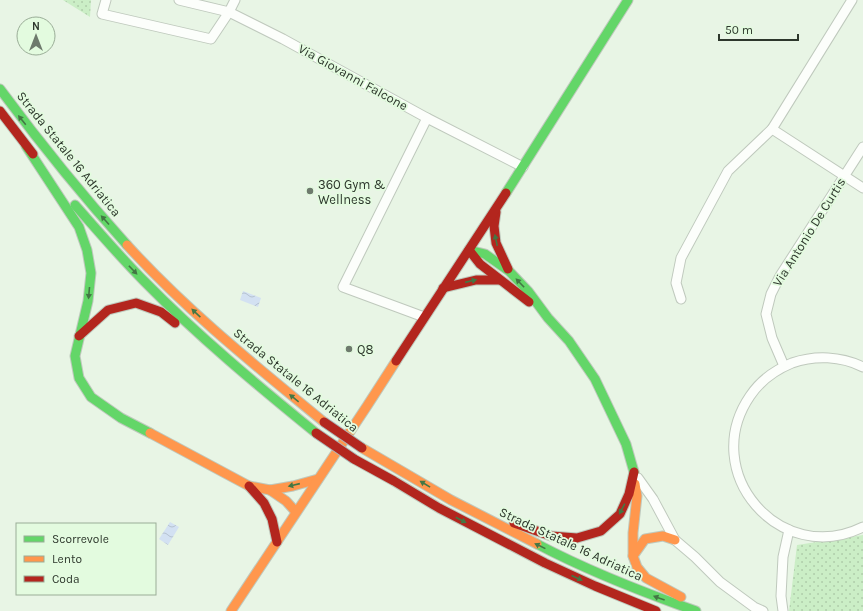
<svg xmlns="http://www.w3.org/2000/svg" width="863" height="611" viewBox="0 0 863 611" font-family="Karla,sans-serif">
	<defs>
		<pattern id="park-dots" width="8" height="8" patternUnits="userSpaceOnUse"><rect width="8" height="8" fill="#cbeec6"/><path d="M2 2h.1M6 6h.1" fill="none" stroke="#afcdaa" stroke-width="1.8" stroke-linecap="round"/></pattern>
		<pattern id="water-waves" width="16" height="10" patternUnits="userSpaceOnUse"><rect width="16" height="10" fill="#d3e1f2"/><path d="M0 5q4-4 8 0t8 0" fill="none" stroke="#b5c2d0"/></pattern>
	</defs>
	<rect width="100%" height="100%" fill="#e8f5e5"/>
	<g fill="url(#park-dots)">
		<path d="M63 0H91L90 17Z"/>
		<path d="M863 535V611H789L797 545Z"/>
	</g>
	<g fill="url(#water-waves)">
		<path d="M243 291 261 298 258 307 240 300Z"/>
		<path d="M170 522 179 527 168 545 159 539Z"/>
	</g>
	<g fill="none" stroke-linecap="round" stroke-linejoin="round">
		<defs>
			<g id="street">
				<path d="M106 0 102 14 211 39 229 12 235 0"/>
				<path d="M179 0 229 12 283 39 427 118 523 167"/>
				<path d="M772 129 863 188"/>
				<path d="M681 299 676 283 681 258 728 171 772 129 852 0"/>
				<path d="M424 317 343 287 427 118"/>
				<path d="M784 366 772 338 766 314 771 294 780 276 863 147"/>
				<path d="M863 367C841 356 815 355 792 363 775 370 760 381 750 396 698 472 780 568 863 527"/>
				<path d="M638 478 653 499 675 540 695 557 720 582 754 607 763 611"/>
				<path d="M783 611 781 596 783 557 789 530"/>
			</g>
			<g id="fast">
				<path d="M0 89C40 143 82 195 127 245"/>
				<path d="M26 146 79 227 87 250 91 273 88 301 75 356 79 378 91 397 121 418 150 433"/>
				<path d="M506 193 628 0"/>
				<path d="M75 205C98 231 120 257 145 282 198 336 257 385 316 433"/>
				<path d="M469 250 485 254 509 271 528 291 548 318 569 341 595 379 626 444 634 472"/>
				<path d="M537 544C588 571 642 592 696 611"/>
			</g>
			<g id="slow">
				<path d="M127 245C187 311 256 366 324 422"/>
				<path d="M150 433 249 486 270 490 293 486 318 479"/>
				<path d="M362 448 451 500 537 544"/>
				<path d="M635 484 637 496 633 533V556L637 567 646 578 681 597"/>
				<path d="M270 490 286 501 296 512"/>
				<path d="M633 556 645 539 663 536 675 540"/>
				<path d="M231 611 367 406 396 361"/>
			</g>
			<g id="jam">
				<path d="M0 111 33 154"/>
				<path d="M496 212 494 226 496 243 508 269"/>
				<path d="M469 250 480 264 529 302"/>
				<path d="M443 288 476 280H499"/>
				<path d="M79 336 108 310 136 303 161 312 175 323"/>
				<path d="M396 361 506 193"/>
				<path d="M354 459 394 481 439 508 545 563 595 586 656 611"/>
				<path d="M249 486 264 503 272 519 277 542"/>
				<path d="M514 523 551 536 577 538 601 531 620 514 629 494 634 472"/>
			</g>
		</defs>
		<use href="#street" stroke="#bfc9bd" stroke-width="11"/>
		<use href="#fast" stroke="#bfc9bd" stroke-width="11"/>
		<use href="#slow" stroke="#bfc9bd" stroke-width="11"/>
		<use href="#jam" stroke="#bfc9bd" stroke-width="11"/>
		<use href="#street" stroke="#fcfefb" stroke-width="9"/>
		<use href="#fast" stroke="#63d668" stroke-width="9"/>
		<use href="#slow" stroke="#ff974d" stroke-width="9"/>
		<use href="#jam" stroke="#b3261e" stroke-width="9"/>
		<defs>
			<g id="jam-bridge">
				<path d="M324 422 362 448"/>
				<path d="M316 433 354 459"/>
			</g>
		</defs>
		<use href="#jam-bridge" stroke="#acb7b8" stroke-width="11" stroke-linecap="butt"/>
		<use href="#jam-bridge" stroke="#b3261e" stroke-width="9"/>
	</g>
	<defs><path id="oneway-solid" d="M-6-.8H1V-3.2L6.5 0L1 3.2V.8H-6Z"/></defs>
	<g fill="#437744">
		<use href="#oneway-solid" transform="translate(22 120) rotate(-129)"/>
		<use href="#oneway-solid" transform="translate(105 220) rotate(-132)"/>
		<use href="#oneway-solid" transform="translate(496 240) rotate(-102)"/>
		<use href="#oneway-solid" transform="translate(133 270) rotate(46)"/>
		<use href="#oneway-solid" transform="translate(471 281) rotate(-13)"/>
		<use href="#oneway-solid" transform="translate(520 283) rotate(-134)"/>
		<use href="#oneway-solid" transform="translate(89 293) rotate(95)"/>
		<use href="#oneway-solid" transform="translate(196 313) rotate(-137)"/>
		<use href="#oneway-solid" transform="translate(294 398) rotate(-141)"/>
		<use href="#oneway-solid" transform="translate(425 484) rotate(-149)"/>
		<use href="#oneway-solid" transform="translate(294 485) rotate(167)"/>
		<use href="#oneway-solid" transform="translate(622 509) rotate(118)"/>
		<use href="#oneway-solid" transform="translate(461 520) rotate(28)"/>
		<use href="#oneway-solid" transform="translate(540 546) rotate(-154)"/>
		<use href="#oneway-solid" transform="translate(577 578) rotate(25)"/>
		<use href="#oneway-solid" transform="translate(659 598) rotate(-160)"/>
	</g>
	<g fill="#6e7a6d" stroke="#e3fbdf" stroke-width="1.5">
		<circle cx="310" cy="191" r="4"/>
		<circle cx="349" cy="349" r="4"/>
	</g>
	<g text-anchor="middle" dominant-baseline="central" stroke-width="3.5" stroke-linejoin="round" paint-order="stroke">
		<g font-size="13" fill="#2d372c" stroke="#e3fbdf">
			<text transform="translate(353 77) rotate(29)">Via Giovanni Falcone</text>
			<text transform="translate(69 154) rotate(51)">Strada Statale 16 Adriatica</text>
			<text transform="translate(809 232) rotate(-58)">Via Antonio De Curtis</text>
			<text transform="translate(296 380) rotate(39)">Strada Statale 16 Adriatica</text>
			<text transform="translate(571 544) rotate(25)">Strada Statale 16 Adriatica</text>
		</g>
		<g font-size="13" fill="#2d372c" stroke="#e3fbdf" text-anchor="start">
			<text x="318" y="184">360 Gym &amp;<tspan x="318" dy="15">Wellness</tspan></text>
			<text x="357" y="349">Q8</text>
		</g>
	</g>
	<rect x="16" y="523" width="140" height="72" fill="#e3fbdf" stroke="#9aad97"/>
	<rect x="24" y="536" width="20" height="6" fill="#63d668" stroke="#9aad97"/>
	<text x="52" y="543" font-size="12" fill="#2d372c">Scorrevole</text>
	<rect x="24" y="556" width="20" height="6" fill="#ff974d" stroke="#9aad97"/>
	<text x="52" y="563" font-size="12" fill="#2d372c">Lento</text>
	<rect x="24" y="576" width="20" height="6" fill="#b3261e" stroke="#9aad97"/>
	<text x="52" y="583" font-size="12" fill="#2d372c">Coda</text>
	<g transform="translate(36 36)"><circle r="19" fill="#e3fbdf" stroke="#9aad97"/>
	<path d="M0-3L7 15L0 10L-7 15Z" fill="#6e7a6d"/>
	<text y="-6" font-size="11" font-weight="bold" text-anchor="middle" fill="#2d372c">N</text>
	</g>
	<path d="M719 34v6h79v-6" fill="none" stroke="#2d372c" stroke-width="2"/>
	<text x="725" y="34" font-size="12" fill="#2d372c" stroke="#e3fbdf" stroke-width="3" paint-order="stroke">50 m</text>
</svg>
